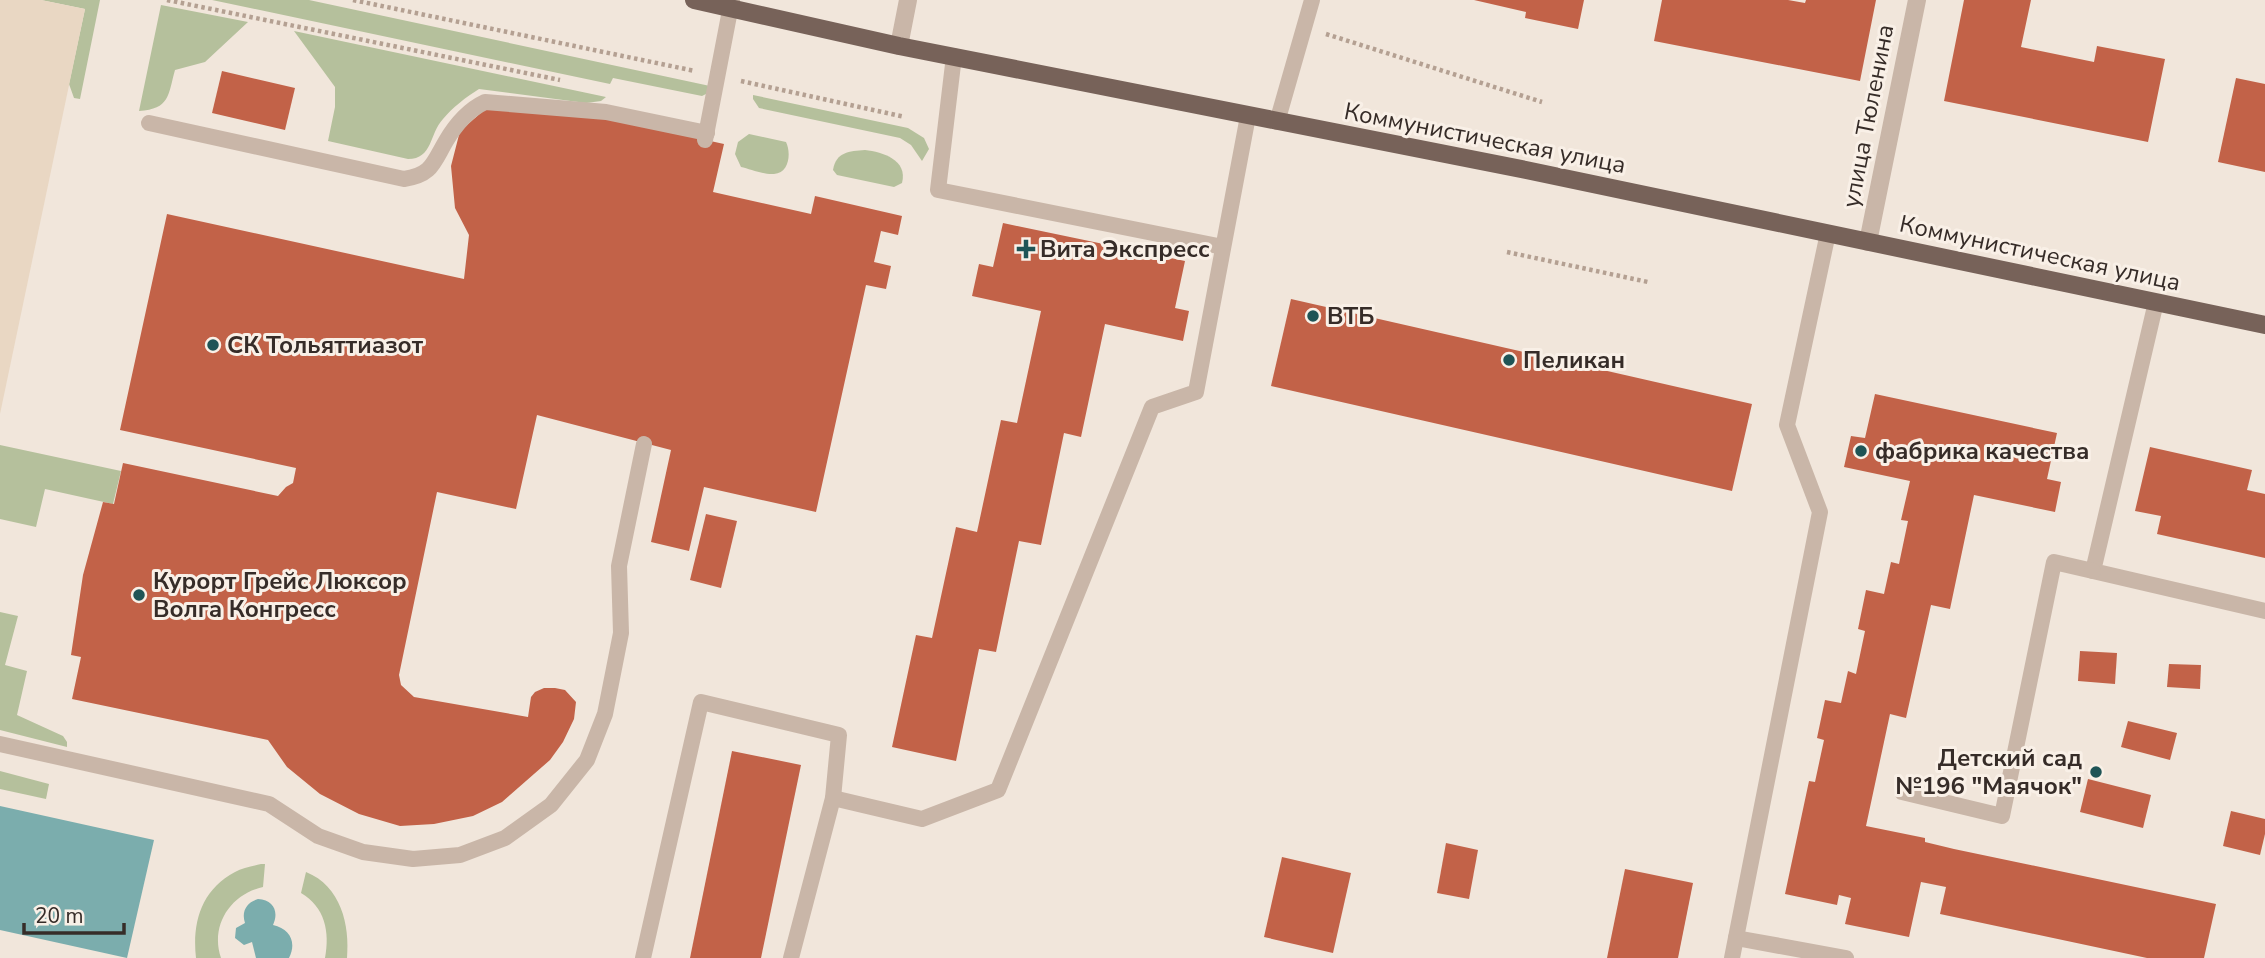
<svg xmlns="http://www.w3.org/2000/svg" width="2265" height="958" viewBox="0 0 2265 958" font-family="'Nunito Sans',sans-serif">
	<rect width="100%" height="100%" fill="#f1e6db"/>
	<g fill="#b5c09c">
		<path d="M41 0H100L80 99 74 98 69 84 85 9Z"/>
		<path d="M212 0H309L710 86 706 94 702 96 613 78 610 84Z"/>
		<path d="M161 5 248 22 205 62 175 70C168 95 170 109 139 111Z"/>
		<path d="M294 31 606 97 601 101 586 103 479 89C466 97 452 108 443 119 429 134 433 159 408 159L328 141 335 107V87Z"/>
		<path d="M753 95 908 128 924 138 929 149 922 161 911 145 900 138 759 108 753 99Z"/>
		<path d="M749 134 786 142C791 152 790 173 774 174 764 175 750 169 741 167L735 154 738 142Z"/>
		<path d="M865 150C883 152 908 160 902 183L894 187 837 175 833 170C836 152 849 151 865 150Z"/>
		<path d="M0 445 121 471 113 504 45 489 36 527 0 519Z"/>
		<path d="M0 612 18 616 5 665 27 671 17 715 63 736 67 742V747L0 730Z"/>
		<path d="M0 771 49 784 46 799 0 789Z"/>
		<path d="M261 864H265L263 887C230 894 210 926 221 958H196C192 923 201 890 235 872 242 868 253 866 261 864Z"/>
		<path d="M306 872C341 886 350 925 347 958H325C330 932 325 907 301 893Z"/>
	</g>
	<path fill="#e9d7c3" d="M0 0H41L85 9 0 414Z"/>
	<g fill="#7badad">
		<path d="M0 806 154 840 127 958 0 930Z"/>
		<path d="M258 899C274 900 279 912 273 925 290 929 297 942 289 958H256L252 942 244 945 235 938 236 928 245 923C241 911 247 902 258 899Z"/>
	</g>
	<g fill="#c26248">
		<path d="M1474 0H1584L1578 29 1525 18 1526 12Z"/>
		<path d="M1662 0H1788L1805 3 1806 0H1876L1860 81 1654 41Z"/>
		<path d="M1964 0H2031L2021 47 2094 62 2097 46 2165 59 2148 142 1944 101Z"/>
		<path d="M222 71 295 88 285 130 212 113Z"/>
		<path d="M2236 78 2265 84V172L2218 162Z"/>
		<path d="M490 105 606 118 724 144 713 192 811 214 815 196 902 216 898 235 881 231 874 262 891 266 886 289 866 285 816 512 704 487 689 551 651 542 671 450 537 415 516 509 437 492 399 675 401 685 414 697 528 717 531 697 535 692 544 688H555L565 690 576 702 574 719 563 742 550 760 502 802 473 816 434 824 400 826 359 814 320 794 287 767 268 740 72 699 81 657 71 655 83 575 103 502 114 504 123 463 278 496 286 487 293 483 296 468 120 430 167 214 464 279 469 235 455 208 451 166 460 131Z"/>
		<path d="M1003 223 1185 261 1175 308 1189 311 1183 341 1105 324 1081 437 1064 433 1041 545 1019 541 996 652 979 649 956 761 892 747 916 635 932 638 956 527 977 532 1001 420 1017 423 1041 311 972 296 979 264 993 267Z"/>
		<path d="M1291 299 1752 404 1732 491 1271 386Z"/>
		<path d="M1875 394 2057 433 2047 479 2061 482 2055 512 1974 495 1950 609 1931 605 1906 718 1890 714 1866 826 1925 838V842L1954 849 2216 904 2204 958H2147L1940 914 1946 887 1921 882 1909 937 1845 924 1851 898 1839 895 1837 905 1785 894 1809 781 1815 782 1824 740 1817 738 1825 700 1841 703 1848 671 1856 674 1865 631 1858 629 1866 590 1884 594 1891 562 1899 564 1908 521 1901 520 1910 481 1844 467 1851 436 1865 438Z"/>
		<path d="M2150 447 2252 470 2247 490 2265 494V558L2157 534 2161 516 2135 511Z"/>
		<path d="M706 514 737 521 721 588 690 580Z"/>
		<path d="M2080 651 2117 653 2115 684 2078 681Z"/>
		<path d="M2169 664 2201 665 2200 689 2167 687Z"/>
		<path d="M2128 721 2177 733 2170 760 2121 747Z"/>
		<path d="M732 751 801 765 761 958H690Z"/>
		<path d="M2088 779 2151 795 2143 828 2080 812Z"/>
		<path d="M2231 811 2265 819V834L2260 855 2223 846Z"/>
		<path d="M1446 843 1478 850 1469 899 1437 893Z"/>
		<path d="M1282 857 1351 873 1333 953 1264 937Z"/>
		<path d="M1625 869 1693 883 1678 958H1607Z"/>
	</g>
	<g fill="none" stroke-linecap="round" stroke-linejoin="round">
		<g stroke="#b4a092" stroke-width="4.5" stroke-dasharray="3.5 3.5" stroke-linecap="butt">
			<path d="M167 0 560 80"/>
			<path d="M353 0 695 71"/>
			<path d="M1326 34 1542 102"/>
			<path d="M741 81 905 117"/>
			<path d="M1507 252 1648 282"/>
		</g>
		<g stroke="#c9b6a8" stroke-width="16">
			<path d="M954 56 938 190 1223 247"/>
			<path d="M1277 122 1312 0"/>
			<path d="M149 123 404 179C432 175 433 163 446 141 456 124 468 110 485 102L606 112 707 133"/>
			<path d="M705 140 732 0"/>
			<path d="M2156 302 2093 571 2265 611"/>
			<path d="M0 744 269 804 318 836 363 852 413 859 460 855 505 838 551 805 587 760 605 714 621 633 619 566 644 444"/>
			<path d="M1902 792 2002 816 2054 562 2093 571"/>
			<path d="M833 798 922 819 998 790 1152 407 1196 392 1248 116"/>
			<path d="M1736 938 1846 958"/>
			<path d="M643 958 701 702 839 735 833 798 791 958"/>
			<path d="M1732 958 1820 512 1787 425 1828 233"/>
		</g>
		<g stroke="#c9b6a8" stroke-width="18">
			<path d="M899 46 908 0"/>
			<path d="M1868 242 1917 0"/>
		</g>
		<path stroke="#776259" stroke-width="18" d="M694 0 899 46 1526 170 2265 325"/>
	</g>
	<g fill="#1f5456" stroke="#f9f0e7" stroke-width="2.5">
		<path d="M1022.5 238.5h7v7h7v7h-7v7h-7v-7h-7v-7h7z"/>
		<circle cx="1313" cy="316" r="7"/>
		<circle cx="213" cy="345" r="7"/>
		<circle cx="1509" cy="360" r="7"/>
		<circle cx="1861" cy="451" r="7"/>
		<circle cx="139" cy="595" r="7"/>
		<circle cx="2096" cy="772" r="7"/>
	</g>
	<g text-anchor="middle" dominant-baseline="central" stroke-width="6" stroke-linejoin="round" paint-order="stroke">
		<g font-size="24" fill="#362c28" stroke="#f9f0e7">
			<text transform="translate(1868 116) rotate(-79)">улица Тюленина</text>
			<text transform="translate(1485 138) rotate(11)">Коммунистическая улица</text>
			<text transform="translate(2040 253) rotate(12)">Коммунистическая улица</text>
		</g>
		<g font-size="24" font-weight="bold" fill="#362c28" stroke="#f9f0e7" text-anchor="start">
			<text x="1040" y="249">Вита Экспресс</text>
			<text x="1327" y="316">ВТБ</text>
			<text x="227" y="345">СК Тольяттиазот</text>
			<text x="1523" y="360">Пеликан</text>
			<text x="1875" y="451">фабрика качества</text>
			<text x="153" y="581">Курорт Грейс Люксор<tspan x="153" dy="28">Волга Конгресс</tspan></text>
			<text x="2082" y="758" text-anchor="end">Детский сад<tspan x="2082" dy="28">№196 "Маячок"</tspan></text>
		</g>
	</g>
	<path d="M24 923v10h100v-10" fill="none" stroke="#362c28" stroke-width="3.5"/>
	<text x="35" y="923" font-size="21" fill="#362c28" stroke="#f9f0e7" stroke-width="5" paint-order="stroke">20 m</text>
</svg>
